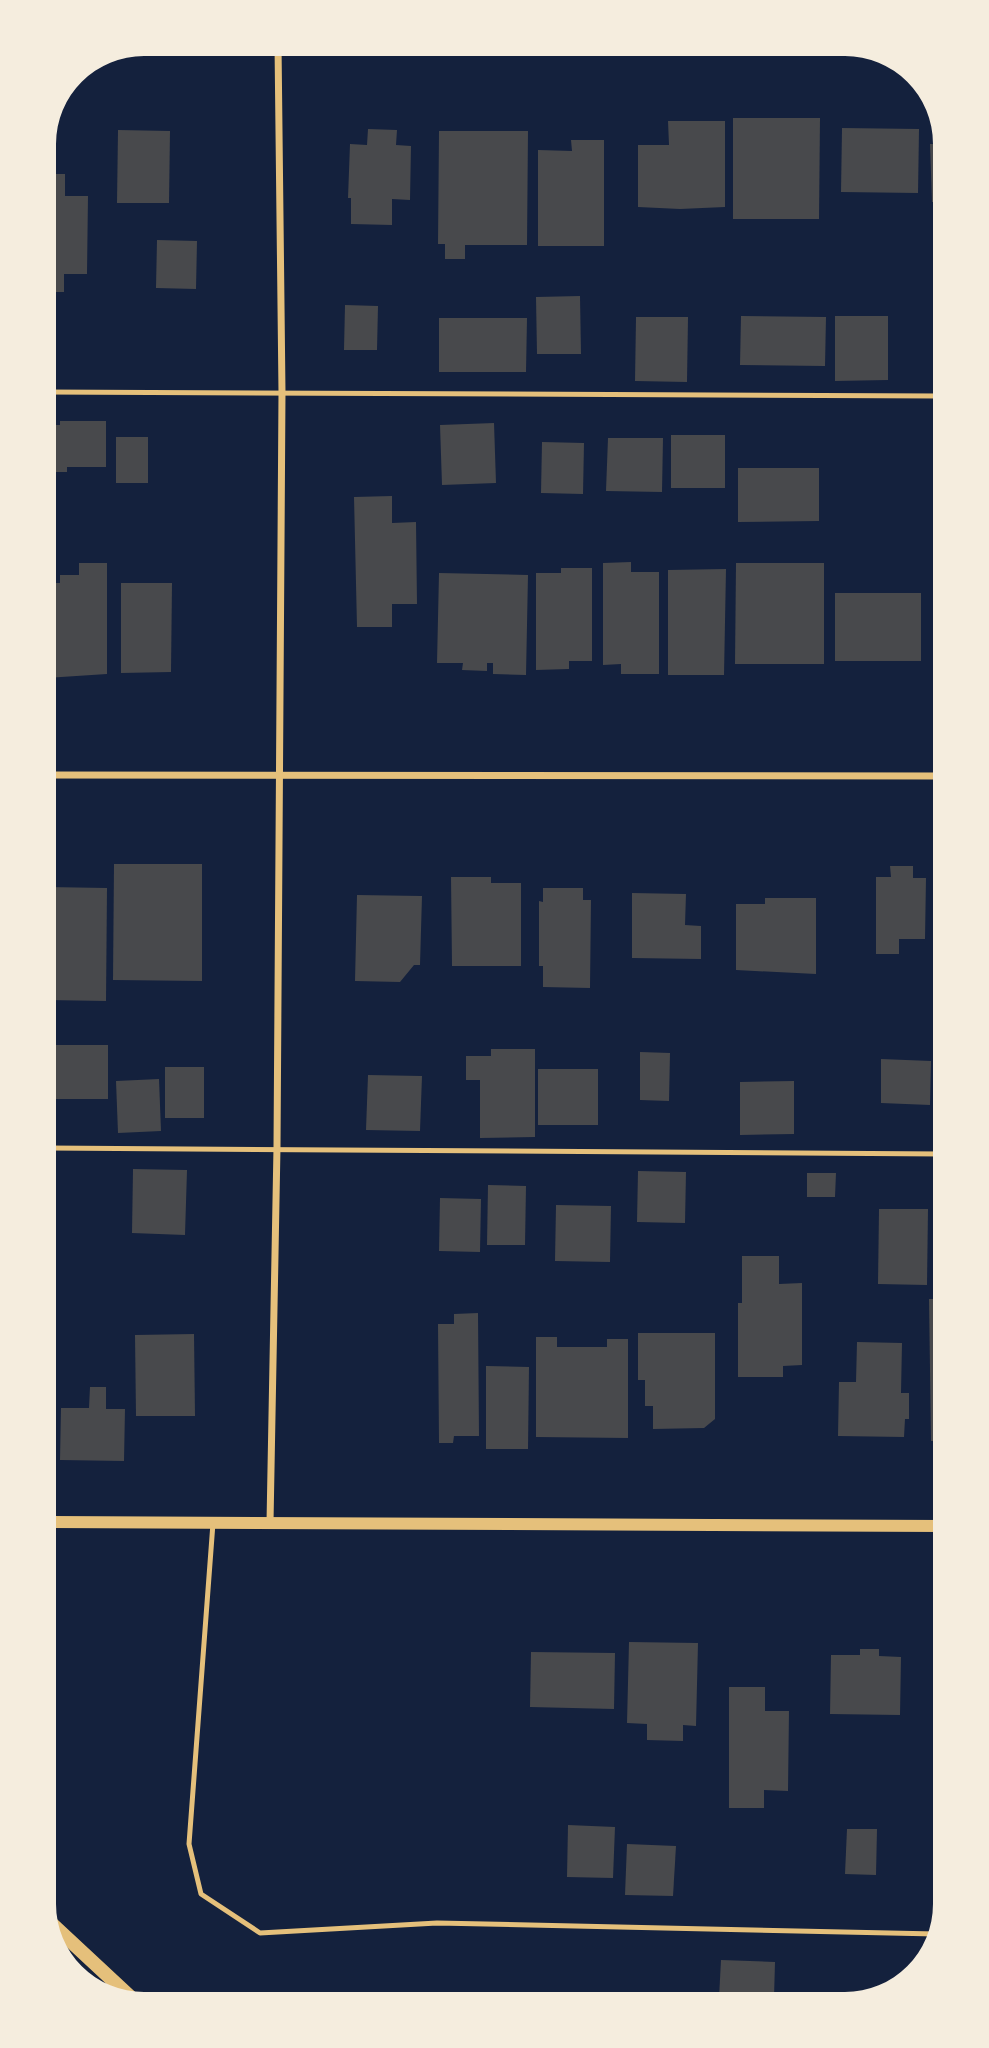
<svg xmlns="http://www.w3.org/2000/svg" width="989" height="2048" viewBox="0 0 989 2048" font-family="Merriweather,serif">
	<rect width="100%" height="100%" fill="#14213d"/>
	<g fill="#48494c">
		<path d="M733 118H820L819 219H733Z"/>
		<path d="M668 121H725V207L680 209 638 207V145H669Z"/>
		<path d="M842 128 919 129 918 193 841 192Z"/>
		<path d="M368 129 397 130 396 145 411 146 410 200 392 199V225L351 224V198H348L350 144 367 145Z"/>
		<path d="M118 130 170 131 169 203H117Z"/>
		<path d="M439 131H528L527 245H465V259H445V244H438Z"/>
		<path d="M571 140H604V246H538V150L572 151Z"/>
		<path d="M930 144H938V202H932Z"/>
		<path d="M44 174H65V196H88L87 274H64V292H45Z"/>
		<path d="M157 240 197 241 196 289 156 288Z"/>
		<path d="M580 296 581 354H537L536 297Z"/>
		<path d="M345 305 378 306 377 350H344Z"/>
		<path d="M741 316 826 317 825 366 740 365Z"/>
		<path d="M835 316H888V380L835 381Z"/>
		<path d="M636 317H688L687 382 635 381Z"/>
		<path d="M439 318H527L526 372H439Z"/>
		<path d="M60 421H106V467H67V472H45V425H60Z"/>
		<path d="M494 423 496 483 442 485 440 425Z"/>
		<rect x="671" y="435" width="54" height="53"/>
		<rect x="116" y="437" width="32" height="46"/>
		<path d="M608 438H663L662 492 606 491Z"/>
		<path d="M542 442 584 443 583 494 541 493Z"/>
		<path d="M738 468H819V521L738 522Z"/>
		<path d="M392 496V523L416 522 417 604H392V627H357L354 497Z"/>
		<path d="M631 562V572H659V674H621V664L603 665V563Z"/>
		<path d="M79 563H107V674L46 678V583H60V575H79Z"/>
		<path d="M736 563H824V664H735Z"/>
		<path d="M561 568H592V661H569V669L536 670V573H561Z"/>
		<path d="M726 569 724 675H668V570Z"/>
		<path d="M439 573 528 575 526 675 493 674V663H487V671L462 670 463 663H437Z"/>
		<path d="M936 574H940V671H935Z"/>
		<path d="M121 583H172L171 672 121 673Z"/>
		<rect x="835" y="593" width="86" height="68"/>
		<path d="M114 864H202V981L113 980Z"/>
		<path d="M890 866H913V878H926L925 939H899V954H876V877H891Z"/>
		<path d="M451 877H491V883H521V966H452Z"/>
		<rect x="935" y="881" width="6" height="83"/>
		<path d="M47 887 107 888 106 1001 47 1000Z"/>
		<path d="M543 888H583V900H591L590 988 543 987V966H539V901L543 902Z"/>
		<path d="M632 893 686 894 685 925 701 926V959L632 958Z"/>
		<path d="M357 895 422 896 420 965H414L400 982 355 981Z"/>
		<path d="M765 898H816V974L736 970V904H765Z"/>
		<path d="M936 984H941L942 1039H935Z"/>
		<rect x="48" y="1045" width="60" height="54"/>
		<path d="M491 1049H535V1137L480 1138V1080H466V1056H491Z"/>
		<path d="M640 1052 670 1053 669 1101 640 1100Z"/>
		<path d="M881 1059 931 1061 930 1105 881 1103Z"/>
		<rect x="165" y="1067" width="39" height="51"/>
		<rect x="538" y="1069" width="60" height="56"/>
		<path d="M368 1075 422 1076 420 1131 366 1130Z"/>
		<path d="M159 1079 161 1131 118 1133 116 1081Z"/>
		<path d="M794 1081V1134L740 1135V1082Z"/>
		<path d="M133 1169 187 1170 185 1235 132 1233Z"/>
		<path d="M638 1171 686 1172 685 1223 637 1222Z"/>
		<path d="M807 1173H836L835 1197H807Z"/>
		<path d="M488 1185 526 1186 525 1245H487Z"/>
		<path d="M440 1198 481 1199 480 1252 439 1251Z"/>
		<path d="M556 1205 611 1206 610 1262 555 1261Z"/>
		<path d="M879 1209H928L927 1285 878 1284Z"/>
		<path d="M742 1256H779V1284L802 1283V1365L783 1366V1377H738V1303H742Z"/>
		<rect x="49" y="1292" width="2" height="50"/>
		<path d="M929 1299H943V1441H931Z"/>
		<path d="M478 1313 479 1436H454L453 1443H439L438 1324H454V1314Z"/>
		<path d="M638 1333H715V1419L704 1428 653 1429V1406H645V1380H638Z"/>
		<path d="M194 1334 195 1416H136L135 1335Z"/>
		<path d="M536 1337H557V1347H607V1339H628V1438L536 1437Z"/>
		<path d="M857 1342 902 1343 901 1393H909V1419H905L904 1437 838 1436 839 1382H856Z"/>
		<path d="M486 1366 529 1367 528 1449H486Z"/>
		<path d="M90 1387H106V1409H125L124 1461 60 1460 61 1408H89Z"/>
		<path d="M629 1642 698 1643 696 1726 683 1725V1741L647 1740V1724L627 1723Z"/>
		<path d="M860 1649H879V1656L901 1657 900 1715 830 1714 831 1655H860Z"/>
		<path d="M531 1652 615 1653 614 1709 530 1707Z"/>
		<path d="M729 1687H765V1711H789L788 1791 764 1790V1808H729Z"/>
		<path d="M568 1825 615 1827 613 1878 567 1877Z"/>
		<path d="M847 1829H877L876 1875 845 1874Z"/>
		<path d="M627 1844 676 1846 673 1896 625 1895Z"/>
		<path d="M721 1960 775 1962 774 1998H719Z"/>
	</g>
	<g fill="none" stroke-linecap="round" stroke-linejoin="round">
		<g stroke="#e5c07b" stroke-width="5">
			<path d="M45 392 939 396"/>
			<path d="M48 1148 942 1154"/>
			<path d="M213 1523 189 1844 201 1894 260 1933 437 1923 936 1934"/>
		</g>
		<g stroke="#e5c07b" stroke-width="7">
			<path d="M47 775 941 776"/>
			<path d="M270 1523 277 1147 282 392 278 44"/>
		</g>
		<path stroke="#e5c07b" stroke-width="12" d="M50 1522 944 1526"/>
		<path stroke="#e5c07b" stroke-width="14" d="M51 1923 138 2004"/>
	</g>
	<path d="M0 0H989V2048H0ZM144 56H845A88 88 0 0 1 933 144V1904A88 88 0 0 1 845 1992H144A88 88 0 0 1 56 1904V144A88 88 0 0 1 144 56Z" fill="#f5edde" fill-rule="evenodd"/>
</svg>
